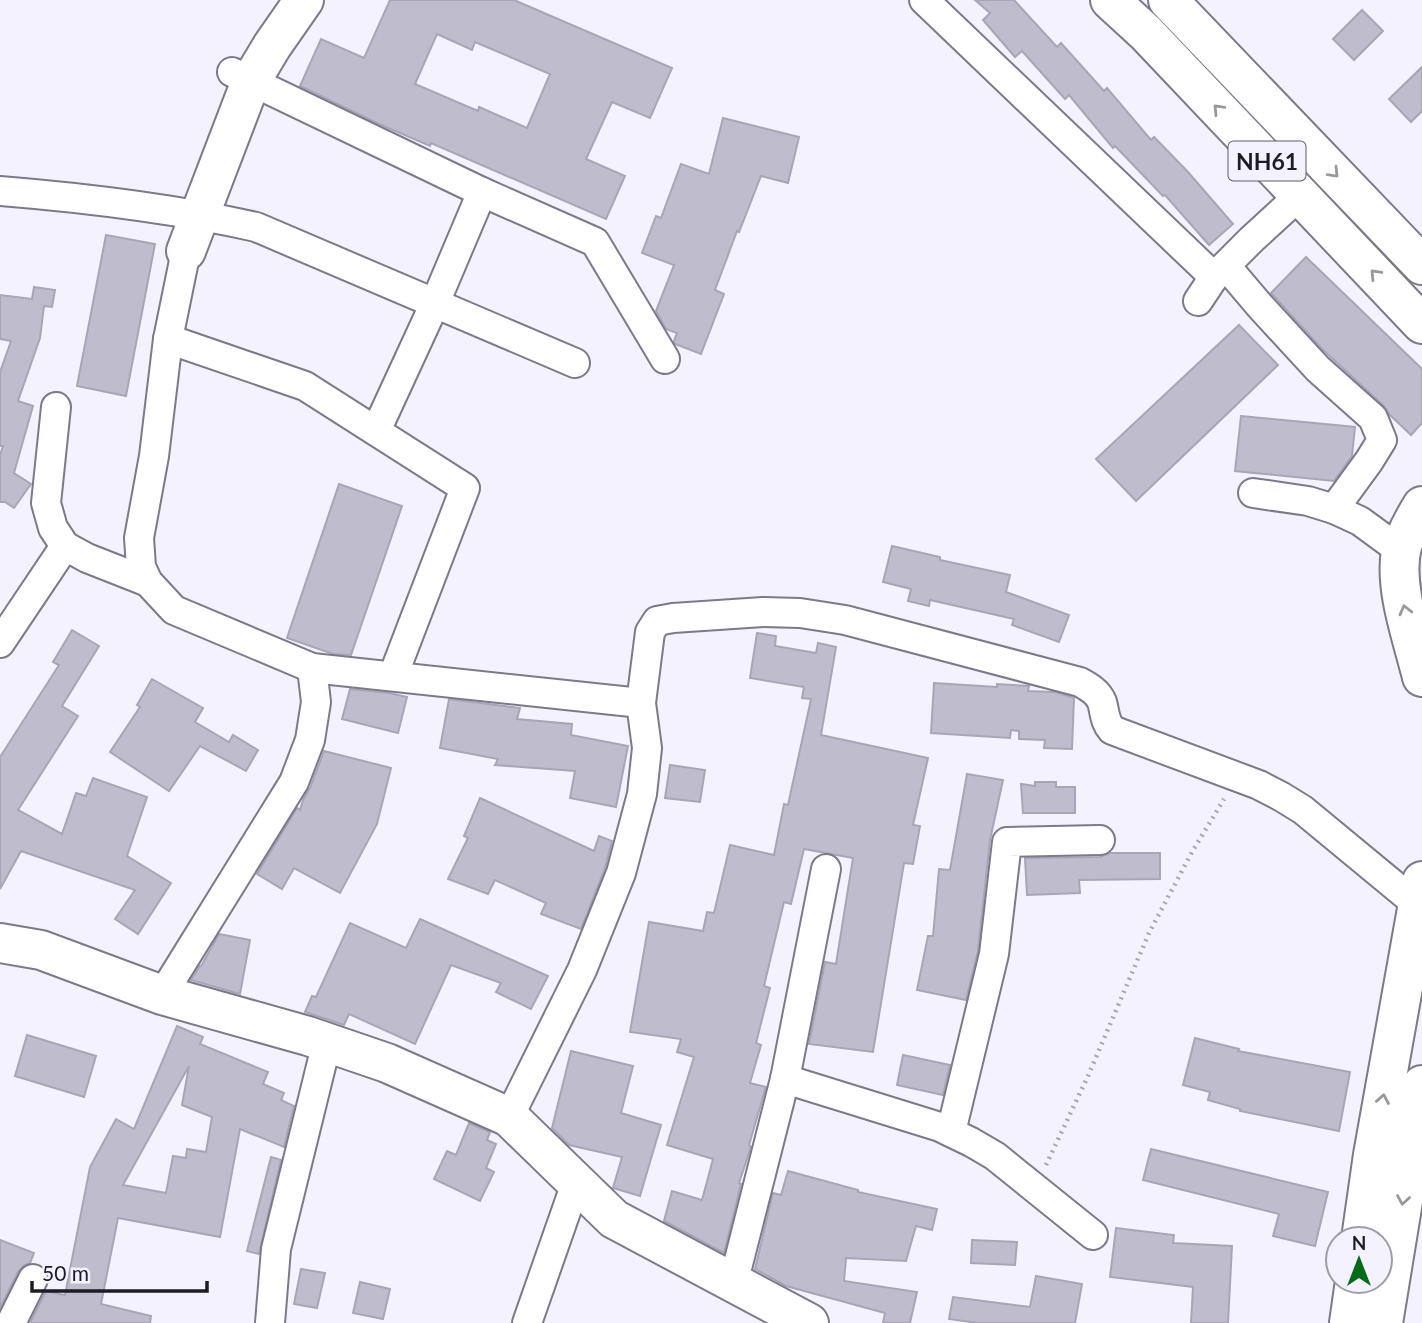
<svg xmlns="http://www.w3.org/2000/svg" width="1422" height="1323" viewBox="0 0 1422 1323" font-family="Lato,sans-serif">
	<rect width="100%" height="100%" fill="#f4f2fe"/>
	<g fill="#bfbcce" stroke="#a9a5b7" stroke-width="2" fill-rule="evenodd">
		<path d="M390 0H514L672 68 650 118 612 102 586 159 625 176 606 219 431 143 430 146 379 124 300 86 321 39 364 58ZM437 34 472 50 475 42 550 74 527 128 479 107 478 111 415 84Z"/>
		<path d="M975 0H1014L1057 47 1061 43 1104 91 1107 88 1151 140 1154 137 1188 172 1233 224 1209 245 1165 195 1163 196 1115 146 1113 148 1069 95 1065 99 1022 51 1015 57 983 20 990 13Z"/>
		<path d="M1362 10 1383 31 1354 60 1333 39Z"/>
		<path d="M1422 67V111L1411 122 1389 99Z"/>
		<path d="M723 118 799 137 788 183 761 176 739 232 737 231 715 290 724 294 701 354 675 344 674 341 677 333 666 329 656 311 674 265 642 253 656 216 661 218 681 164 709 174Z"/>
		<path d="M106 235 155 244 126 396 77 386Z"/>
		<path d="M1306 257 1422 369V423L1411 435 1389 414 1384 406 1323 350 1271 293Z"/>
		<path d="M34 287 55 290 52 307 44 306 40 338 18 401 33 406 14 473 31 484 14 508 5 502H0V455L3 446H0V372L11 341 0 339V295L32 299Z"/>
		<path d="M1239 325 1278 365 1136 501 1096 459Z"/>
		<path d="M1241 416 1355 427 1352 456 1334 481 1235 471Z"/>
		<path d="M339 484 402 506 351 655 333 654 287 638Z"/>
		<path d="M892 546 940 557V560L1010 575 1006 592 1069 615 1059 642 1012 625 1014 619 930 600 929 606 908 601 911 589 883 582Z"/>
		<path d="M72 630 99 646 62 706 78 716 18 810 62 834 76 793 86 796 93 778 147 797 127 856 171 883 138 934 115 919 135 890 21 851 0 889V757L59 665 53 662Z"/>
		<path d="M757 633 776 636 775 646 816 653 818 643 836 647 821 735 928 758 913 825 920 826 913 864 904 863 873 1052 809 1044 825 962 836 964 853 858 804 849 791 904 784 902 764 986 770 988 756 1043 761 1045 750 1083 766 1087 749 1145 751 1147 739 1183 741 1184 724 1253 664 1221 672 1191 702 1200 713 1159 667 1145 694 1057 677 1052 681 1039 630 1032 649 922 703 931 707 912 714 913 730 845 774 855 784 804 788 805 811 699 802 698 804 687 750 678Z"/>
		<path d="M152 679 203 708 195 722 229 742 233 735 258 750 246 771 200 746 169 791 110 752 140 707 137 705Z"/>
		<path d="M934 683 997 687V684L1029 686 1028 691 1055 692 1074 698 1072 749 1044 748 1045 740 1019 739V731L1011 730 1010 738 931 733Z"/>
		<path d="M350 689 389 693 407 697 398 733 342 719Z"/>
		<path d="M449 699 520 708 517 719 572 724 571 735 628 746 616 807 570 798 575 771 495 765 498 759 440 748Z"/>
		<path d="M324 751 391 768 377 824 340 893 294 868 282 889 257 874 297 808 300 810 303 800 310 788Z"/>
		<path d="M670 765 705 770 700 802 665 798Z"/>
		<path d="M967 774 1003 780 990 840 978 951 966 1000 917 990 928 936H933L939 869 950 870Z"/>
		<path d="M1035 782H1056V787H1075V813H1023L1021 784 1035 786Z"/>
		<path d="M480 798 594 851 599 836 612 841 605 868 581 929 541 914 546 903 495 880 488 894 448 879 468 838 464 836Z"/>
		<path d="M1110 853H1160V879L1079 880 1080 893 1027 895 1025 858 1100 857Z"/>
		<path d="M420 919 548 976 531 1009 496 992 501 983 451 965 415 1044 349 1014 344 1025 305 1012 312 996 316 997 350 923 406 948Z"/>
		<path d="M219 934 250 940 240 994 191 980 200 966H201Z"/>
		<path d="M177 1026 203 1037 200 1044 268 1072 263 1084 284 1093 281 1100 294 1106 284 1147 240 1129 220 1237 118 1218 101 1304 151 1316 150 1323H30L46 1291 65 1295 90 1167 116 1119 134 1129ZM189 1066 182 1105 212 1117 206 1152 187 1149 186 1158 173 1156 166 1193 123 1185Z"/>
		<path d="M27 1035 96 1056 84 1097 15 1076Z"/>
		<path d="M1195 1038 1239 1049 1238 1051 1350 1072 1339 1131 1240 1111V1109L1208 1100 1210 1092 1183 1085Z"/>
		<path d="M571 1051 633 1066 621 1113 661 1125 640 1196 613 1188 622 1157 569 1145 552 1128Z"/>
		<path d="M903 1055 950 1065 943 1095 897 1085Z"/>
		<path d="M469 1123 490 1132 487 1140 496 1144 486 1168 494 1172 480 1201 434 1179 447 1151 456 1155Z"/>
		<path d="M1151 1149 1328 1192 1315 1246 1273 1236 1279 1214 1143 1180Z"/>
		<path d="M271 1157 281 1160 259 1254 247 1251Z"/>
		<path d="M788 1171 858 1190V1192L937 1209 932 1230 916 1226 906 1261 846 1258 844 1281 917 1292 910 1323H883L885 1313 786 1286 755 1269 773 1193 781 1195Z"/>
		<path d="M1116 1228 1174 1235 1173 1243 1232 1246 1228 1323H1191L1193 1287 1110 1277Z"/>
		<path d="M0 1240 34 1253 30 1263 23 1266 18 1272 0 1308Z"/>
		<path d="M972 1240 1017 1242 1015 1265 971 1263Z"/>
		<path d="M301 1269 325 1273 317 1308 294 1304Z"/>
		<path d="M1036 1276 1082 1284 1075 1323H978L949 1319 953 1297 1030 1307Z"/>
		<path d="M360 1282 390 1289 383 1319 353 1313Z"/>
	</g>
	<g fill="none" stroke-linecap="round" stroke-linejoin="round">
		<defs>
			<g id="street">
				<path d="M924 0 1214 277"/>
				<path d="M232 72 482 192 595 242 665 359"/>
				<path d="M0 191C86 198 171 208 256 227L575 363"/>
				<path d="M1226 266 1260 306 1318 369 1373 418 1382 440 1369 461 1334 509 1308 501 1253 493"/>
				<path d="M1198 301 1214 277 1252 239 1300 195"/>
				<path d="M168 339 305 386 465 488 393 676"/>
				<path d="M56 407 46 503 53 528 65 546 87 558 148 582"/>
				<path d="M376 431 435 303 482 192"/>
				<path d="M1334 509 1360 521 1401 551"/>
				<path d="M0 643 65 546"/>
				<path d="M312 668 641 703"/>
				<path d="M162 995 294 782 310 740 316 702 312 668 174 610 148 582 141 567 139 538 154 456 168 339 186 251"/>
				<path d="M785 1079 940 1127 971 1142 995 1156 1093 1235"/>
				<path d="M509 1117 582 970 621 873 642 794 647 748 641 703 650 632 657 621 673 618 763 612 800 613 845 620 1080 682C1089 687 1098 692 1102 702 1105 712 1104 721 1112 730L1259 785 1282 797 1303 810 1418 905 1422 906"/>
				<path d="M951 1132 994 954 1007 842 1100 840"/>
				<path d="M733 1284 785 1079 826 869"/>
				<path d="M11 1323 33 1279"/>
				<path d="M270 1323 276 1249 327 1042"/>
				<path d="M527 1323 576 1183"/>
			</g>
			<g id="secondary">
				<path d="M186 251 251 81 272 46 304 0"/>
				<path d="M1422 506C1414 519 1404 536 1401 551 1394 589 1413 640 1422 677"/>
				<path d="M0 943 41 950 162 995 308 1036 387 1063 509 1117 614 1219 809 1323"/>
				<path d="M1361 1239 1373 1155 1422 881"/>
				<path d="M1349 1323 1355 1281"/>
				<path d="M1383 1323 1422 1085"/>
			</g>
			<g id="highway">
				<path d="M1110 0 1146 33 1422 324"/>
				<path d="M1168 0 1422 265"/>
			</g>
		</defs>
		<use href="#street" stroke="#7c798a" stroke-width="32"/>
		<use href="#secondary" stroke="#7c798a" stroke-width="42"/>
		<use href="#highway" stroke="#7c798a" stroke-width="42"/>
		<path stroke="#a8a7b1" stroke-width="4.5" stroke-dasharray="2 5" stroke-linecap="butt" d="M1046 1165 1088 1076 1149 933 1192 852 1224 799"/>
		<use href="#street" stroke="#fff" stroke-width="28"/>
		<use href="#secondary" stroke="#fff" stroke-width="38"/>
		<use href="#highway" stroke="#fff" stroke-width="38"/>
	</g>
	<defs><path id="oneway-chevron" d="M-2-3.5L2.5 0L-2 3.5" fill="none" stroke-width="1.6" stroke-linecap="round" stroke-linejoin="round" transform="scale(1.75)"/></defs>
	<g stroke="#99999c">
		<use href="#oneway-chevron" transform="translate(1218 109) rotate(-134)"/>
		<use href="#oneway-chevron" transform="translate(1334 173) rotate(46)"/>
		<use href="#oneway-chevron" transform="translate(1375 274) rotate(-133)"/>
		<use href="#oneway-chevron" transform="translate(1405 610) rotate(-104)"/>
		<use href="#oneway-chevron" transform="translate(1383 1099) rotate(-80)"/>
		<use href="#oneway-chevron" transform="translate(1403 1200) rotate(99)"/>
	</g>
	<g text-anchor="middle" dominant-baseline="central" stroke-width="5" stroke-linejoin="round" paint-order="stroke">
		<rect fill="#f4f2fe" stroke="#5e5c65" stroke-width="2" x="1228.5" y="141.5" width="77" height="39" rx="5"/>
		<g font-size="23" font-weight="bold" fill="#1d1c23">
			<text x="1267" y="161">NH61</text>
		</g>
	</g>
	<g transform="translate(1359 1260)"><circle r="33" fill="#f4f2fe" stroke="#9e9ca6" stroke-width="2"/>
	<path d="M0-5L12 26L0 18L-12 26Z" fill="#066b19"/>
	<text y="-10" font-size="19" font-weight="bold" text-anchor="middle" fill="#1d1c23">N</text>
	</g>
	<path d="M32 1281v10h175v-10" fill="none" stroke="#1d1c23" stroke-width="3.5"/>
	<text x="42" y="1281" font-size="21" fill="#1d1c23" stroke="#f4f2fe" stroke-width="5" paint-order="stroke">50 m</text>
</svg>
